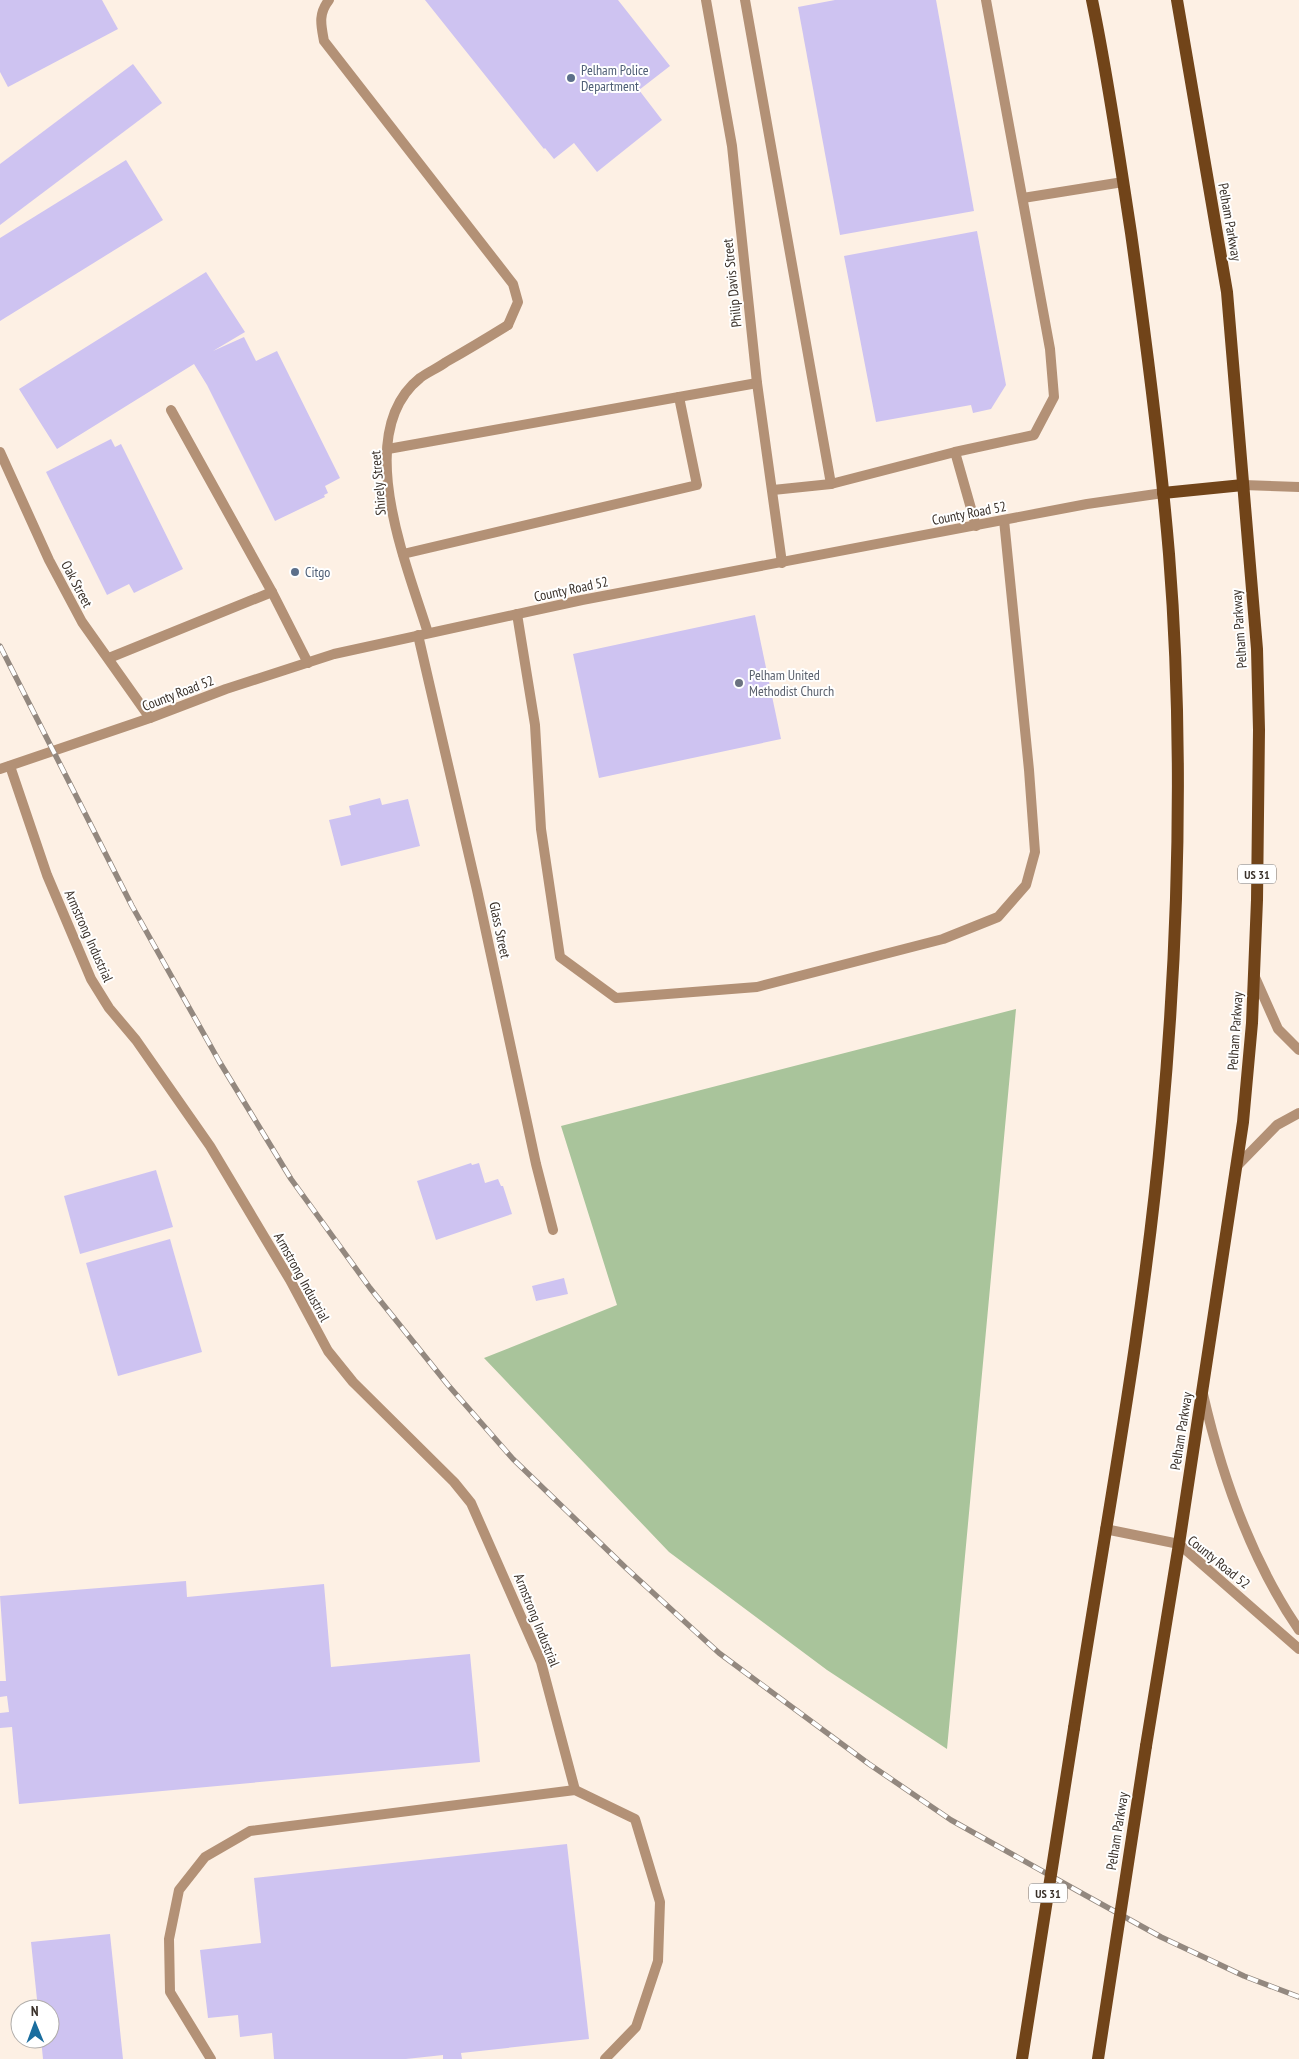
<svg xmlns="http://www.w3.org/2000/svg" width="1299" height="2059" viewBox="0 0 1299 2059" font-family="'PT Sans Narrow',sans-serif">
	<rect width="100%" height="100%" fill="#fdf0e4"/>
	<path fill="#a9c49b" d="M1016 1009 947 1749 827 1670 669 1552 484 1358 617 1305 561 1126Z"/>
	<g fill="#cec3f1">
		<path d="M0 0H102L118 29 8 87 0 72Z"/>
		<path d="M425 0H618L670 66 639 90 662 120 597 172 574 143 554 159 545 148 544 149Z"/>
		<path d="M835 0H936L974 211 840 235 798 7Z"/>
		<path d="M133 64 162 103 0 225V164Z"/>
		<path d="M126 160 163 220 0 321V238Z"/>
		<path d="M977 231 1006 385 991 409 973 413 971 405 876 422 844 256Z"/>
		<path d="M206 272 245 332 213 351 244 337 256 361 277 351 340 478 325 486 328 493 324 495 325 497 275 521 207 385 194 364 57 449 19 389Z"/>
		<path d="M111 439 115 447 121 444 183 569 134 593 129 584 107 595 46 472Z"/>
		<path d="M755 615 781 739 599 778 573 654Z"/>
		<path d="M380 798 382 805 408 799 420 846 341 866 329 820 351 815 349 806Z"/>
		<path d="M471 1163 472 1165 479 1163 485 1183 498 1179 501 1186H503L512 1214 436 1240 417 1181Z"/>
		<path d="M156 1170 173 1227 80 1254 64 1196Z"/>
		<path d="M170 1239 202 1352 118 1376 86 1263Z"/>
		<path d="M564 1278 568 1294 536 1301 532 1286Z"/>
		<path d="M186 1581 187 1597 324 1584 331 1667 470 1654 480 1762 19 1804 12 1727 0 1728V1713L9 1712 7 1696 0 1697V1681H6L0 1596Z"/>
		<path d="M567 1844 589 2039 461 2053 462 2059H443V2055L406 2059H274L272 2033 240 2037 238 2015 208 2018 200 1950 261 1943 254 1878Z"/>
		<path d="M110 1934 123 2059H43L41 2039H50V2009H38L31 1942Z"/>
	</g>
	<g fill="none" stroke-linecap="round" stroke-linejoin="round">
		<g stroke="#b39176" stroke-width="10">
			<path d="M329 0C318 14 321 25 324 41L513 284 518 302 508 325"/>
			<path d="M745 0 831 484 955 452"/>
			<path d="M1023 198 1123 182"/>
			<path d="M388 449 757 383"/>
			<path d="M773 490 831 484"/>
			<path d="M976 526 955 452 1034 435 1054 397 1050 349 986 0"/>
			<path d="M403 554 697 485 679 397"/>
			<path d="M272 592 308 663"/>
			<path d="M517 614 535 725 541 829 560 957 616 998 757 987 943 939 998 917 1026 885 1035 852 1029 770 1004 520"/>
			<path d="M109 658 272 592 171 410"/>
			<path d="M1254 975 1278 1029 1299 1050"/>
			<path d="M1236 1167 1277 1125 1299 1113"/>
			<path d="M211 2059 170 1992 169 1939 179 1890 205 1857 250 1831 575 1790 635 1819 660 1902 658 1961 636 2027 605 2059"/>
		</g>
		<g stroke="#b39176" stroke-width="10">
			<path d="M706 0 732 146 757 383 782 563"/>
			<path d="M0 452 49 560 82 622 150 718"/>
			<path d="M428 633C407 565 351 433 420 378 428 372 438 368 446 362 467 350 487 338 508 325"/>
			<path d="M418 635 477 890 536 1164 553 1230"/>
			<path d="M10 766 47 875 91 979 109 1008 136 1040 210 1146 290 1280 328 1351 353 1382 454 1482 471 1503 541 1662 575 1790"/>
		</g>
		<g stroke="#b39176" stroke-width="10">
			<path d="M1243 485 1299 487"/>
			<path d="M0 769 150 718 226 689 334 654 582 600 1087 504 1163 493"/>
			<path d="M1203 1394C1222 1477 1251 1560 1299 1630"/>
			<path d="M1105 1529 1179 1544 1299 1649"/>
		</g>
		<g stroke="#714419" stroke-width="12">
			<path d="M1163 493 1243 485"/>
			<path d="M1074 1728C1105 1527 1144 1325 1162 1122 1179 934 1184 742 1169 554 1160 447 1146 340 1131 233 1119 155 1108 77 1092 0"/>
			<path d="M1146 1746 1179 1544 1243 1122 1252 1023 1257 900 1259 730 1257 649 1227 292 1177 0"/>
		</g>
		<defs>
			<path id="rail" d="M0 646 132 906 219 1061 291 1179 370 1288 448 1385 513 1459 626 1568 719 1653 869 1764 951 1820 1085 1895 1161 1937 1244 1976 1299 1997"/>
		</defs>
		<use href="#rail" stroke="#93887f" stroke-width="5.5"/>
		<use href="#rail" stroke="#fff" stroke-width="4" stroke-dasharray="11" stroke-linecap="butt"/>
		<g stroke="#714419" stroke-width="12">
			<path d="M1022 2059 1074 1728"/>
			<path d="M1098 2059 1146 1746"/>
		</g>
	</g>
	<g fill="#5c6f8a" stroke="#fff" stroke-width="2">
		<circle cx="571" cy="78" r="5"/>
		<circle cx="295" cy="572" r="5"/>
	</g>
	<circle fill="#6b7280" stroke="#fff" stroke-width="2" cx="739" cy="683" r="5"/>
	<g text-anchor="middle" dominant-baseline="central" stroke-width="4" stroke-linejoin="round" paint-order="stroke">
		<g fill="#fff" stroke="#756f6a" stroke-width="1">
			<rect x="1238" y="864.5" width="38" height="19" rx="4"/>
			<rect x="1029" y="1883.5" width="38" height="19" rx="4"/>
		</g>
		<g font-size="12" font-weight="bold" fill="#3a312a">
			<text x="1257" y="874">US 31</text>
			<text x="1048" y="1893">US 31</text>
		</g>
		<g font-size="14" fill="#4e5e75" stroke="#fff" text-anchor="start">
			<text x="581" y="70">Pelham Police<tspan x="581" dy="16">Department</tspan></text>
			<text x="305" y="572">Citgo</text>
		</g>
		<g font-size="14" fill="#3a312a" stroke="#fff">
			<text transform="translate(1230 222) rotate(80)">Pelham Parkway</text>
			<text transform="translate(732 283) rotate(-96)">Philip Davis Street</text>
			<text transform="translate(378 483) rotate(-95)">Shirely Street</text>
			<text transform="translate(969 513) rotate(-11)">County Road 52</text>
			<text transform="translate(77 584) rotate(62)">Oak Street</text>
			<text transform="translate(571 589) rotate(-12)">County Road 52</text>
			<text transform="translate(1239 629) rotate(-94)">Pelham Parkway</text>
			<text transform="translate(178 693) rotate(-21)">County Road 52</text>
			<text transform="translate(500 930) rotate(78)">Glass Street</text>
			<text transform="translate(89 936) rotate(66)">Armstrong Industrial</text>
			<text transform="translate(1235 1031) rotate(-86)">Pelham Parkway</text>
			<text transform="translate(302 1277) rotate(61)">Armstrong Industrial</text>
			<text transform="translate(1181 1431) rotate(-81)">Pelham Parkway</text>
			<text transform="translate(1219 1562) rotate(39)">County Road 52</text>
			<text transform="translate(537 1620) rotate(68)">Armstrong Industrial</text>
			<text transform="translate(1117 1831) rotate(-81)">Pelham Parkway</text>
		</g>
		<g font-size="14" fill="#5b616d" stroke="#fff" text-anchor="start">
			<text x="749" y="675">Pelham United<tspan x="749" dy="16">Methodist Church</tspan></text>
		</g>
	</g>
	<g transform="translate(35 2024) rotate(359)"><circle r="24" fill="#ffffff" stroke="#b0adaa"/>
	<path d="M0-4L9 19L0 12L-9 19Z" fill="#1a6d9e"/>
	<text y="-8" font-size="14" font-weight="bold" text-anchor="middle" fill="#3a312a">N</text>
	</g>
</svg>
